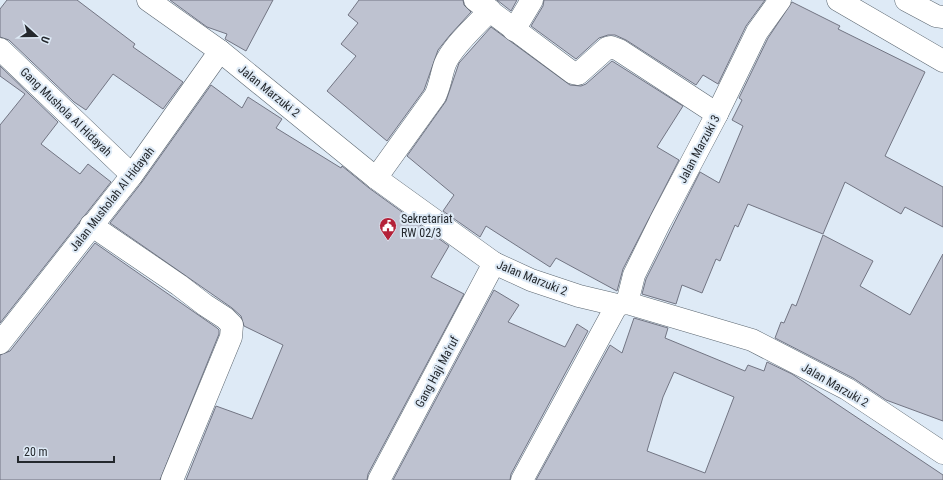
<svg xmlns="http://www.w3.org/2000/svg" width="943" height="480" viewBox="0 0 943 480" font-family="'Roboto Condensed',sans-serif">
	<rect width="100%" height="100%" fill="#deeaf6"/>
	<g fill="#bec2d0" stroke="#727583" fill-rule="evenodd">
		<path d="M7 0H77L135 44 133 47 183 82 163 109 113 74 86 110 74 102 9 40 0 37V9Z"/>
		<path d="M170 0H273L246 51 225 39 227 34 207 27Z"/>
		<path d="M359 0H463L464 5 471 12 450 35 438 50 424 90 387 141 327 91 356 56 341 44 358 23 348 15Z"/>
		<path d="M497 0H517L511 11Z"/>
		<path d="M544 0H765L746 26 718 84 703 75 696 85 626 40 615 35H608L599 38 576 59 531 26 543 6Z"/>
		<path d="M792 2 840 26 838 29 925 72 885 156 943 187V227L905 207 901 214 845 182 823 234 748 204 738 227 735 225 720 261 716 259 702 293 682 285 676 304 642 294 646 279 700 172 719 183 743 126 732 120 742 100 739 98 768 38Z"/>
		<path d="M491 27 570 85 581 86 586 84 612 61 683 106 657 147 679 160 623 269 617 291 556 258 550 267 486 226 480 237 443 211 454 195 407 156 446 101 459 63Z"/>
		<path d="M0 66 58 122 41 144 80 174 88 164 111 182 0 323V125L25 94 0 76Z"/>
		<path d="M211 85 242 108 248 97 282 119 276 128 341 168 342 166 369 188 449 246 431 277 464 294 368 474 367 480H186L216 406 252 419 283 345 244 326 241 316 232 308 110 223 142 182Z"/>
		<path d="M823 235 873 261 860 286 910 315 943 254V421L886 400 853 378 775 338 781 322 784 323 792 304 796 306Z"/>
		<path d="M95 243 217 328 219 330V334L160 480H0V355L10 351Z"/>
		<path d="M494 290 519 305 508 322 565 347 577 324 588 331 511 474 510 480H393Z"/>
		<path d="M634 318 668 328 665 338 745 371 748 365 764 371 767 362 792 374 943 475V480H536L610 345 622 353ZM674 372 734 397 705 473 647 451 663 397Z"/>
	</g>
	<g fill="none" stroke-linecap="round" stroke-linejoin="round">
		<defs>
			<g id="minor">
				<path d="M148 0 220 51 376 178 494 263 531 280 579 296 617 305 627 303 752 340 847 389 943 453"/>
				<path d="M475 0 573 73 578 74 607 48 611 47 619 50 717 114"/>
				<path d="M838 0 943 61"/>
				<path d="M906 0 936 16 943 17"/>
				<path d="M514 30 532 0"/>
				<path d="M0 49 132 175"/>
				<path d="M376 178 435 96C440 86 441 75 445 64 452 46 477 25 490 10"/>
				<path d="M91 225 179 285 205 305 225 318 232 325 231 337 172 480"/>
				<path d="M627 303 634 275 660 222 717 114 757 32 780 0"/>
				<path d="M0 343 132 175 220 51"/>
				<path d="M379 480 494 263"/>
				<path d="M522 480 617 305"/>
			</g>
		</defs>
		<use href="#minor" stroke="#5c6771" stroke-width="23"/>
		<use href="#minor" stroke="#fff" stroke-width="22"/>
	</g>
	<defs>
		<symbol id="civic-pin" viewBox="-11 -11 22 30"><path d="M0 17L-7.5 6A9.5 9.5 0 1 1 7.5 6Z" fill="#b42138" stroke="#deeaf6"/><path d="M-.6-6.5H3V-4.5H.6V-3L4-1V1h2V6H-6V1h2V-1L-.6-3ZM-1.2 2.5V6h2.4V2.5Z" fill="#fff"/></symbol>
	</defs>
	<g fill-rule="evenodd">
		<use href="#civic-pin" x="378" y="216" width="20" height="27"/>
	</g>
	<g text-anchor="middle" dominant-baseline="central" stroke-width="4" stroke-linejoin="round" paint-order="stroke">
		<g font-size="12" fill="#24282d" stroke="#deeaf6">
			<text transform="translate(269 91) rotate(39)">Jalan Marzuki 2</text>
			<text transform="translate(66 112) rotate(44)">Gang Mushola Al Hidayah</text>
			<text transform="translate(699 149) rotate(-62)">Jalan Marzuki 3</text>
			<text transform="translate(112 199) rotate(-52)">Jalan Musholah Al Hidayah</text>
			<text transform="translate(532 278) rotate(22)">Jalan Marzuki 2</text>
			<text transform="translate(437 372) rotate(-62)">Gang Haji Ma'ruf</text>
			<text transform="translate(835 385) rotate(30)">Jalan Marzuki 2</text>
		</g>
		<g font-size="12" fill="#24282d" stroke="#deeaf6" text-anchor="start">
			<text x="401" y="219">Sekretariat<tspan x="401" dy="14">RW 02/3</tspan></text>
		</g>
	</g>
	<g transform="translate(36 36) rotate(111)" stroke="#deeaf6" stroke-width="3" paint-order="stroke">
	<path d="M0-3L7 15L0 10L-7 15Z" fill="#24282d"/>
	<text y="-6" font-size="11" font-weight="bold" text-anchor="middle" fill="#24282d">U</text>
	</g>
	<path d="M18 456v6h96v-6" fill="none" stroke="#24282d" stroke-width="2"/>
	<text x="24" y="456" font-size="12" fill="#24282d" stroke="#deeaf6" stroke-width="3" paint-order="stroke">20 m</text>
</svg>
